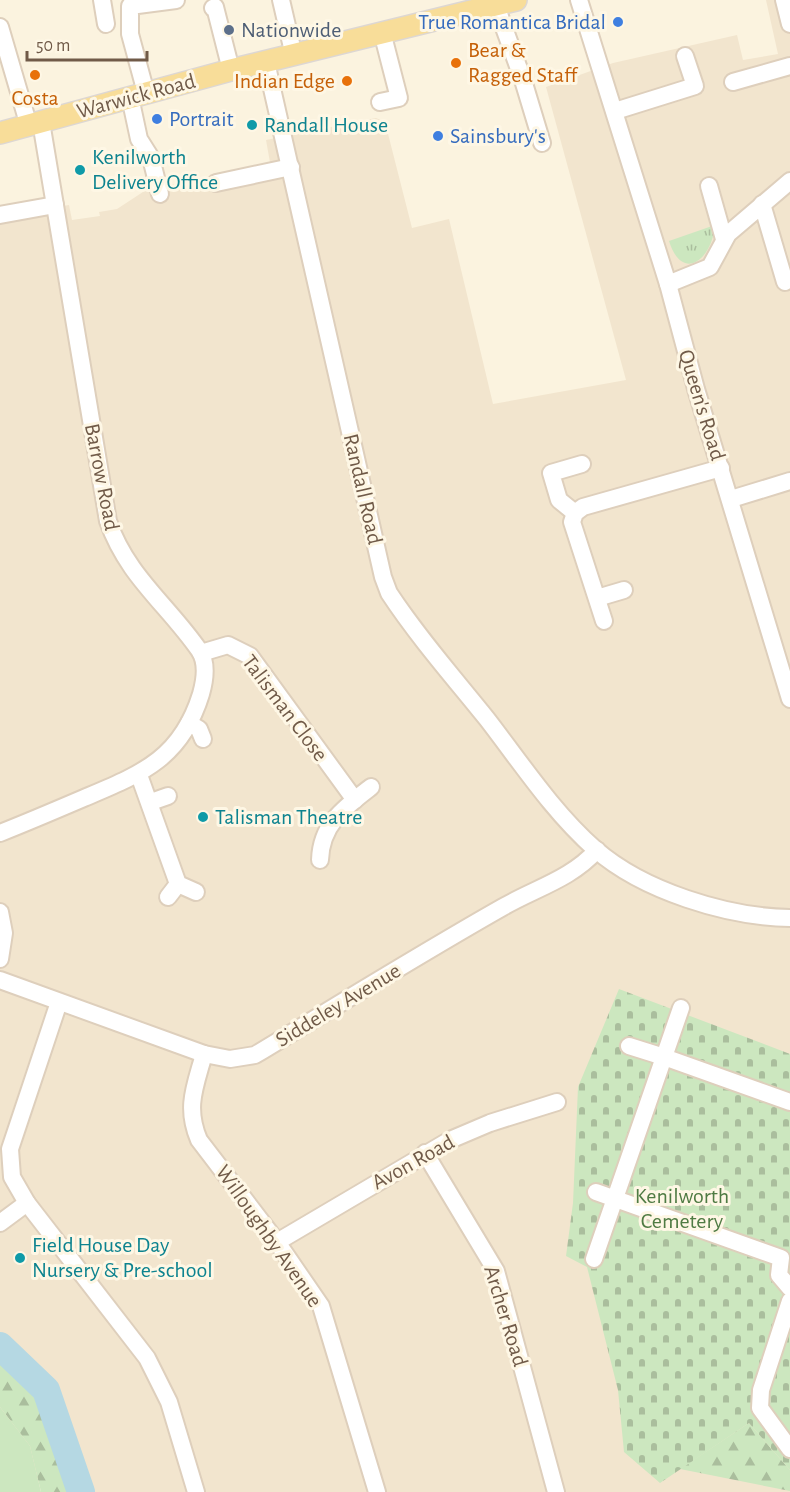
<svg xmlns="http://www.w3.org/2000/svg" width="790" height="1492" viewBox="0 0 790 1492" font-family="'Alegreya Sans',sans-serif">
	<defs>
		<pattern id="grass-tufts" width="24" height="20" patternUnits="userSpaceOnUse" patternTransform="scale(1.5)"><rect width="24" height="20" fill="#cce7bf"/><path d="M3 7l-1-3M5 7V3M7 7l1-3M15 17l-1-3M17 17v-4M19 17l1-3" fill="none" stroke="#aabe9d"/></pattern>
		<pattern id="forest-firs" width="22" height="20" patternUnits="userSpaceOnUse" patternTransform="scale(1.5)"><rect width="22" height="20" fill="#cce7bf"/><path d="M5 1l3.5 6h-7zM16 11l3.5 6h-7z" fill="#aabe9d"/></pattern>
		<pattern id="cemetery-stones" width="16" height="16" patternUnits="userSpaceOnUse" patternTransform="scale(1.5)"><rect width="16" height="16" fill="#cce7bf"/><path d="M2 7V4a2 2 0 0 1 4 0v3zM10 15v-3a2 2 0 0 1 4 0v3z" fill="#aabe9d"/></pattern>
	</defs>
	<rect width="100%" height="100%" fill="#fbf3df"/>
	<path fill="#f2e5ce" d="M766 0H790V1492H41V1487L0 1407V217L69 205 72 220 100 216 99 212 117 209 146 190 249 168 250 172 271 168 266 140 376 118 385 122 412 228 449 219 493 404 626 380 546 87 613 63 737 35 743 60 778 54Z"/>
	<path fill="url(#grass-tufts)" d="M715 225C712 260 682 283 669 241Z"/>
	<g fill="url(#forest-firs)">
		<path d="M0 1346 46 1390 81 1492H41L30 1446 0 1407Z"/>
		<path d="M749 1423 790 1470V1491L680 1469Z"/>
	</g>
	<path fill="url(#cemetery-stones)" d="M619 989 790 1054V1470L749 1423 660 1483 624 1452 618 1390 587 1267 566 1256 573 1203 578 1087Z"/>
	<path fill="#cce7bf" d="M0 1407 30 1446 41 1492H0Z"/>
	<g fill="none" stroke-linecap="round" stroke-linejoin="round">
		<path stroke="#b5d8e3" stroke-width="28" d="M0 1346 46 1390 81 1492"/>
		<defs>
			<g id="minor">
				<path d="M102 0 106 24"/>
				<path d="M281 0 294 56"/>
				<path d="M494 0 523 80 542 143"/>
				<path d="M579 0 668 284 696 389 790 699"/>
				<path d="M784 0 790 24"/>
				<path d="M213 8 215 7 231 70"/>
				<path d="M0 27 26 116"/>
				<path d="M266 62 383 577 389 593C418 637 454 678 487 719 521 763 553 812 595 849 643 891 727 917 790 918"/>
				<path d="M733 82 790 66"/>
				<path d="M146 93 130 34V6L176 0"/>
				<path d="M130 97 139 139 151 158 160 194"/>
				<path d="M380 102 399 98 382 32"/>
				<path d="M615 111 695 86 685 56"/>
				<path d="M216 183 291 167"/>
				<path d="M709 186 724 239"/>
				<path d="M762 204 785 282"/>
				<path d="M0 215 55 205"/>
				<path d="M668 284 710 267 728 234 790 181"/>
				<path d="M731 499 790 481"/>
				<path d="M575 513 559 500 551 473 582 464"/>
				<path d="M597 598 624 590"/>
				<path d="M604 621 572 522 575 513 583 507 721 468"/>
				<path d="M201 653 228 645 250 656 355 800"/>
				<path d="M189 723 199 729 203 739"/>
				<path d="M139 775 178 884 196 892"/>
				<path d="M151 802 168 796"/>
				<path d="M0 833C28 822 56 810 84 798 141 774 181 759 201 694 205 680 208 663 199 650 167 604 127 576 108 521L41 122"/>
				<path d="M320 860C321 824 345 807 371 787"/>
				<path d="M168 897 178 884"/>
				<path d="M0 912 4 933 0 959"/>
				<path d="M0 980 204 1054 230 1059 255 1055C338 1005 420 954 503 907 536 888 571 879 597 850"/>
				<path d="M59 1002 10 1149 12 1177 27 1203 147 1358 169 1402 196 1492"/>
				<path d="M629 1046 664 1057 681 1008"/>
				<path d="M204 1054C195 1087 185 1107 199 1140L277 1242 321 1306 377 1492"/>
				<path d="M425 1153 496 1271 556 1492"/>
				<path d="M596 1192 781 1258 779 1275 790 1288"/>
				<path d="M0 1223 27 1203"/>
				<path d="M277 1242 450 1140 490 1123 557 1102"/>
				<path d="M594 1259 664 1057 790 1102"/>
				<path d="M790 1301 761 1390 760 1408 790 1449"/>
			</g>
			<path id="major" d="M0 133 231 70 516 0"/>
		</defs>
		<use href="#minor" stroke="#decfbc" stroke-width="20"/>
		<use href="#major" stroke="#ddd7d3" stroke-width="24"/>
		<use href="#minor" stroke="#fff" stroke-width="16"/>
		<use href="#major" stroke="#f8dd99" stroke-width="21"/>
	</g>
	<g fill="#3f7fe0" stroke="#fef7e5" stroke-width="2">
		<circle cx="618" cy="22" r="6"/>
		<circle cx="157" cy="119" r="6"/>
		<circle cx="438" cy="136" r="6"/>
	</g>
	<circle fill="#5c6f8a" stroke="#fef7e5" stroke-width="2" cx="229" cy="30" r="6"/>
	<g fill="#e8710a" stroke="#fef7e5" stroke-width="2">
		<circle cx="456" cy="63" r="6"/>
		<circle cx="35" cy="75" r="6"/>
		<circle cx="347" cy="81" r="6"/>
	</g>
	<g fill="#0f9aa8" stroke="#fef7e5" stroke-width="2">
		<circle cx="252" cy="125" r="6"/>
		<circle cx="80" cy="170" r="6"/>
		<circle cx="203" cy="817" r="6"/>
		<circle cx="20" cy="1258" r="6"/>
	</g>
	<g text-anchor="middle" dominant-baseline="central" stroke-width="6" stroke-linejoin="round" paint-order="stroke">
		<g font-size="22" fill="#366cbe" stroke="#fef7e5" text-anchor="start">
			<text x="606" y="22" text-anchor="end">True Romantica Bridal</text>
			<text x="169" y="119">Portrait</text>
			<text x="450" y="136">Sainsbury's</text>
		</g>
		<g font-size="22" fill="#4e5e75" stroke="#fef7e5" text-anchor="start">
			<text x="241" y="30">Nationwide</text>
		</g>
		<g font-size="22" fill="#c56008" stroke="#fef7e5" text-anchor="start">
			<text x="468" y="50">Bear &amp;<tspan x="468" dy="25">Ragged Staff</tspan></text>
			<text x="335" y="81" text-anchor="end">Indian Edge</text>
			<text x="35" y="98" text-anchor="middle">Costa</text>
		</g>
		<g font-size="22" fill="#705a48" stroke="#fef7e5">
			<text transform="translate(136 96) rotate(-15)">Warwick Road</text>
			<text transform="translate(702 405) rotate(73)">Queen's Road</text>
			<text transform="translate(102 477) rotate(79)">Barrow Road</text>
			<text transform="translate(363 489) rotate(77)">Randall Road</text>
			<text transform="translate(285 708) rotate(53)">Talisman Close</text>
			<text transform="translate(338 1005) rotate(-31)">Siddeley Avenue</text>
			<text transform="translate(413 1162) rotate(-29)">Avon Road</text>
			<text transform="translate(269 1236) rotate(55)">Willoughby Avenue</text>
			<text transform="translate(506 1316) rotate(73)">Archer Road</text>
		</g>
		<g font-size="22" fill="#0d838f" stroke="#fef7e5" text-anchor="start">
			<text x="264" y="125">Randall House</text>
			<text x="92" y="157">Kenilworth<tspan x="92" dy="25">Delivery Office</tspan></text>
			<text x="215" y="817">Talisman Theatre</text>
			<text x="32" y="1245">Field House Day<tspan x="32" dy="25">Nursery &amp; Pre-school</tspan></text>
		</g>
		<g font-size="22" fill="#4f7b43" stroke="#fef7e5">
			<text x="682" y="1196">Kenilworth<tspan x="682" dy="25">Cemetery</tspan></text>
		</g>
	</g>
	<path d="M27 51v9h120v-9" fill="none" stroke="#705a48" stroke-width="3"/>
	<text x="36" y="51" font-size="18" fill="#705a48" stroke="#fef7e5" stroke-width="4.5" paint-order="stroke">50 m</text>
</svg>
